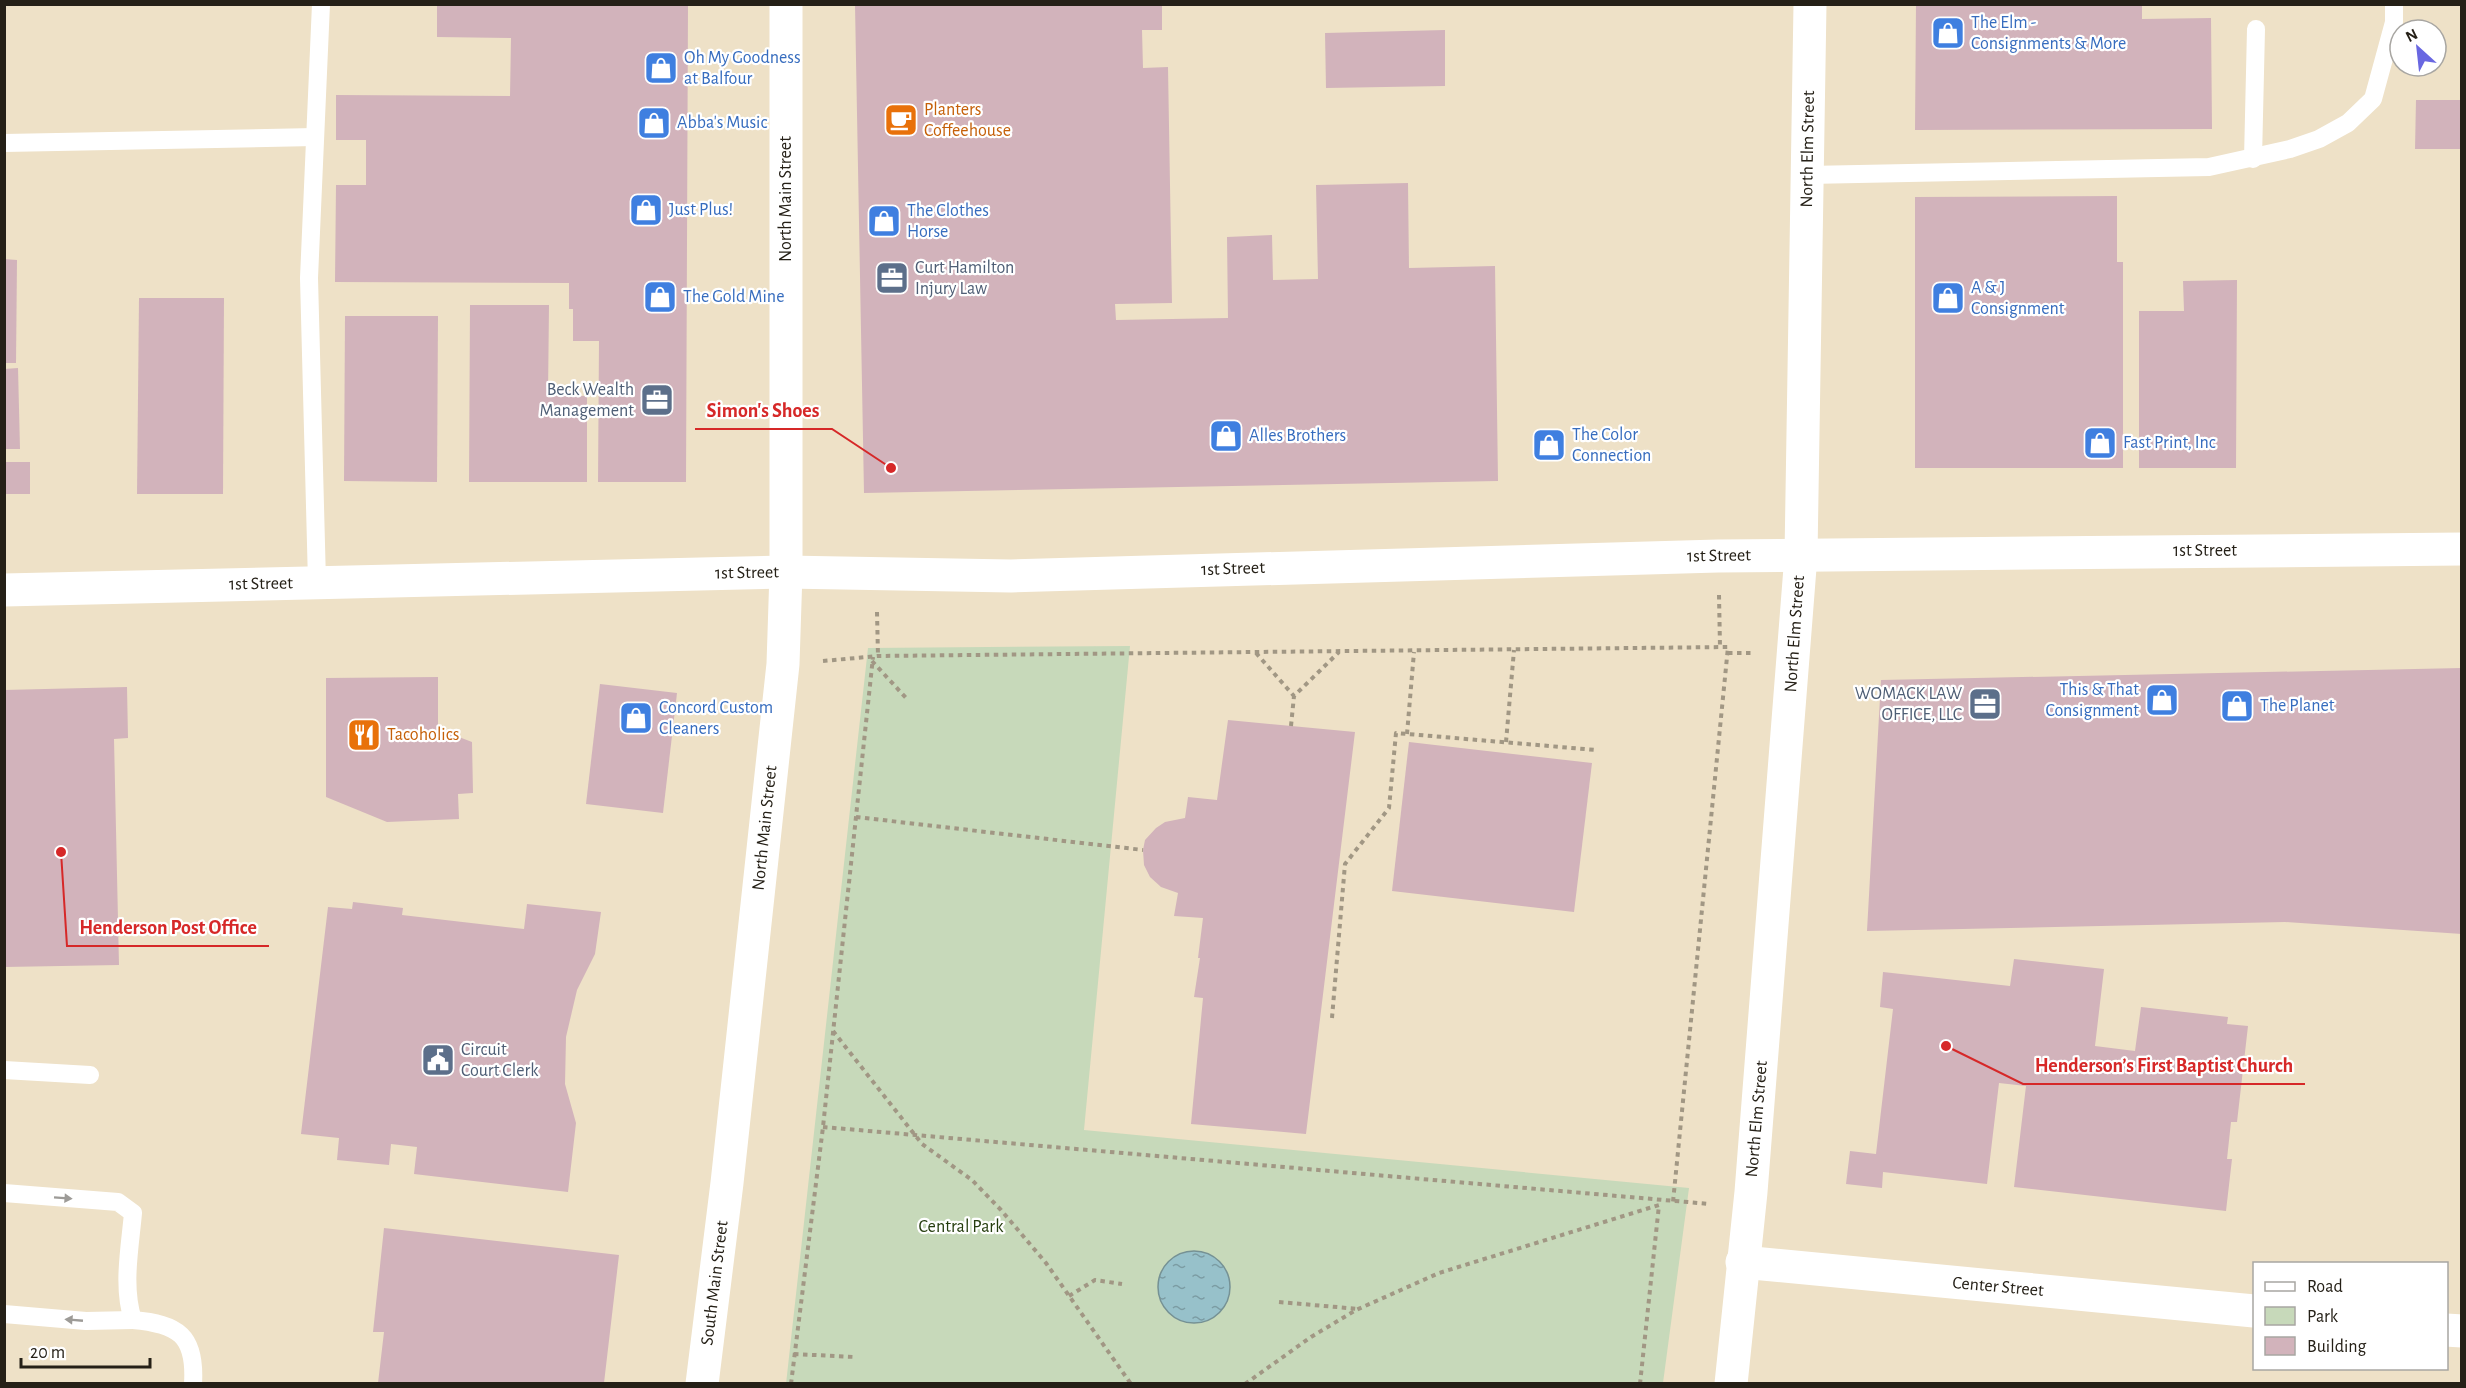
<svg xmlns="http://www.w3.org/2000/svg" width="2466" height="1388" viewBox="0 0 2466 1388" font-family="'Alegreya Sans',sans-serif">
	<defs>
		<pattern id="water-ripples" width="26" height="14" patternUnits="userSpaceOnUse" patternTransform="scale(1.5)"><rect width="26" height="14" fill="#97c1ca"/><path d="M2 4q2-2 4 0t4 0M15 11q2-2 4 0t4 0" fill="none" stroke="#7b9ca3"/></pattern>
	</defs>
	<rect width="100%" height="100%" fill="#eee1c7"/>
	<path fill="#c7d9ba" d="M1130 646 1084 1130 1689 1188 1663 1383 786 1384 868 648Z"/>
	<circle fill="url(#water-ripples)" stroke="#759194" stroke-width="1.5" cx="1194" cy="1287" r="36"/>
	<g fill="#d2b3bb">
		<path d="M437 4H688L686 482H598L599 341H573V309H569V283L335 282 336 185H366V140H336V95L510 96 511 38 437 37Z"/>
		<path d="M1916 4H2142V19L2211 18 2212 129 1915 130Z"/>
		<path d="M855 5H1162V30H1142L1143 68 1168 67 1172 303 1115 304 1116 320 1228 318 1227 237 1272 235 1273 280 1318 279 1316 185 1408 183 1409 268 1495 266 1498 481 864 493Z"/>
		<path d="M1445 30V86L1326 88 1325 33Z"/>
		<path d="M2416 100H2462V149H2415Z"/>
		<path d="M2117 196V262H2123V468H1915V197Z"/>
		<path d="M4 259 17 260 16 363H4Z"/>
		<path d="M2237 280 2236 468H2139V311H2184L2183 281Z"/>
		<path d="M139 298H224L223 494H137Z"/>
		<path d="M470 305H549L548 395 587 396V482H469Z"/>
		<path d="M345 316H438L437 482 344 481Z"/>
		<path d="M18 368 20 449H4V369Z"/>
		<rect x="4" y="462" width="26" height="32"/>
		<path d="M2462 668V934L2285 922 1867 931 1881 680Z"/>
		<path d="M438 677V729L472 742 473 793 458 794 459 819 387 822 326 797V678Z"/>
		<path d="M600 684 677 693 663 813 586 804Z"/>
		<path d="M127 687 128 738 114 739 119 965 4 967V690Z"/>
		<path d="M1228 720 1355 732 1306 1134 1191 1124 1203 998 1194 997 1200 958H1198L1203 918 1174 916 1178 893 1161 887 1150 877 1144 865 1143 850 1145 840 1156 828 1165 822 1185 818 1188 797 1217 800Z"/>
		<path d="M1409 742 1592 763 1574 912 1392 891Z"/>
		<path d="M353 902 403 908 402 915 524 929 527 904 601 912 595 954 577 990 566 1037 565 1084 576 1123 568 1192 414 1174 417 1147 391 1144 389 1165 337 1160 339 1138 301 1134 328 907 352 909Z"/>
		<path d="M2014 959 2104 969 2095 1046 2135 1051 2141 1007 2228 1017 2227 1024 2248 1026 2237 1122H2231L2227 1159H2232L2226 1211 2014 1187 2026 1086 1999 1083 1987 1184 1883 1172 1882 1188 1846 1184 1850 1151 1876 1154 1893 1009 1880 1007 1883 972 2010 986Z"/>
		<path d="M384 1228 619 1255 604 1383H378L384 1332H373Z"/>
	</g>
	<g fill="none" stroke-linecap="round" stroke-linejoin="round">
		<g stroke="#a19784" stroke-width="4" stroke-dasharray="4.5 4.5" stroke-linecap="butt">
			<path d="M1719 595 1720 647"/>
			<path d="M877 612 878 656"/>
			<path d="M1256 653 1294 696"/>
			<path d="M1728 653H1754"/>
			<path d="M823 661 878 656 1728 647 1673 1202"/>
			<path d="M872 661 907 699"/>
			<path d="M1291 726 1294 696 1339 652"/>
			<path d="M1407 734 1414 652"/>
			<path d="M1506 742 1514 650"/>
			<path d="M856 817 1143 850"/>
			<path d="M1332 1018 1345 864 1389 808 1396 733 1596 750"/>
			<path d="M833 1031 922 1144 972 1180 1001 1210 1046 1263 1131 1384"/>
			<path d="M823 1127 1710 1204"/>
			<path d="M1069 1296 1095 1280 1122 1284"/>
			<path d="M1279 1302 1359 1309"/>
			<path d="M794 1354 855 1357"/>
			<path d="M791 1384 823 1127 873 657"/>
			<path d="M1245 1384 1311 1337 1356 1310 1439 1273 1659 1205"/>
			<path d="M1640 1384 1659 1205"/>
		</g>
		<g stroke="#fff" stroke-width="18">
			<path d="M4 143 315 137"/>
			<path d="M2253 159 2256 29"/>
			<path d="M1808 175 2209 167 2290 149 2319 139 2348 123 2373 99 2394 22V4"/>
			<path d="M317 582 309 278 321 4"/>
			<path d="M4 1070 90 1075"/>
			<path d="M4 1193 118 1202 133 1213C130 1247 122 1287 133 1320 178 1324 196 1335 193 1384"/>
			<path d="M4 1314 86 1321 133 1320"/>
		</g>
		<g stroke="#fff" stroke-width="33">
			<path d="M1742 1262 2254 1311"/>
			<path d="M2446 1330 2462 1331"/>
		</g>
		<g stroke="#fff" stroke-width="33">
			<path d="M4 590 786 572 1011 576 1718 556 2462 549"/>
			<path d="M702 1384 727 1183 783 664 786 572V4"/>
			<path d="M1731 1384 1751 1192 1801 555 1810 4"/>
		</g>
	</g>
	<defs><path id="oneway-solid" d="M-6-.8H1V-3.2L6.5 0L1 3.2V.8H-6Z" transform="scale(1.5)"/></defs>
	<g fill="#9d9b97">
		<use href="#oneway-solid" transform="translate(63 1198) rotate(4)"/>
		<use href="#oneway-solid" transform="translate(74 1320) rotate(-175)"/>
	</g>
	<defs>
		<symbol id="shop-square" viewBox="-11 -11 22 22"><rect x="-9" y="-9" width="18" height="18" rx="4" fill="#3f7fe0" stroke="#fff"/><path d="M-5-2.5h2.3a2.7 3.5 0 0 1 5.4 0H5L5.5 6h-11ZM-1.5-2.5h3a1.5 2.3 0 0 0-3 0Z" fill="#fff"/></symbol>
		<symbol id="cafe-square" viewBox="-11 -11 22 22"><rect x="-9" y="-9" width="18" height="18" rx="4" fill="#e8710a" stroke="#fff"/><path d="M-5.5-4.5H6V0H3Q3 3.5 0 3.5H-2.5Q-5.5 3.5-5.5 0ZM3-3.2v2h1.7v-2ZM-6 4.5H4V6H-6Z" fill="#fff"/></symbol>
		<symbol id="office-square" viewBox="-11 -11 22 22"><rect x="-9" y="-9" width="18" height="18" rx="4" fill="#5c6f8a" stroke="#fff"/><path d="M-6-3h4V-5.5h4V-3h4V5H-6ZM-1-4.5V-3h2v-1.5ZM-6 0V1H6V0Z" fill="#fff"/></symbol>
		<symbol id="restaurant-square" viewBox="-11 -11 22 22"><rect x="-9" y="-9" width="18" height="18" rx="4" fill="#e8710a" stroke="#fff"/><path d="M-5-6h1v4h1v-4h1v4h1v-4h1v5L-1.5 .5V6h-2V.5L-5-1ZM5-6V6H3V1.5H1.5Q1.5-4 5-6Z" fill="#fff"/></symbol>
		<symbol id="civic-square" viewBox="-11 -11 22 22"><rect x="-9" y="-9" width="18" height="18" rx="4" fill="#5c6f8a" stroke="#fff"/><path d="M-.6-6.5H3V-4.5H.6V-3L4-1V1h2V6H-6V1h2V-1L-.6-3ZM-1.2 2.5V6h2.4V2.5Z" fill="#fff"/></symbol>
	</defs>
	<g fill-rule="evenodd">
		<use href="#shop-square" x="1929" y="14" width="38" height="38"/>
		<use href="#shop-square" x="642" y="49" width="38" height="38"/>
		<use href="#cafe-square" x="882" y="101" width="38" height="38"/>
		<use href="#shop-square" x="635" y="104" width="38" height="38"/>
		<use href="#shop-square" x="627" y="191" width="38" height="38"/>
		<use href="#shop-square" x="865" y="202" width="38" height="38"/>
		<use href="#office-square" x="873" y="259" width="38" height="38"/>
		<use href="#shop-square" x="641" y="278" width="38" height="38"/>
		<use href="#shop-square" x="1929" y="279" width="38" height="38"/>
		<use href="#office-square" x="638" y="381" width="38" height="38"/>
		<use href="#shop-square" x="1207" y="417" width="38" height="38"/>
		<use href="#shop-square" x="2081" y="424" width="38" height="38"/>
		<use href="#shop-square" x="1530" y="426" width="38" height="38"/>
		<use href="#shop-square" x="2143" y="681" width="38" height="38"/>
		<use href="#office-square" x="1966" y="685" width="38" height="38"/>
		<use href="#shop-square" x="2218" y="687" width="38" height="38"/>
		<use href="#shop-square" x="617" y="699" width="38" height="38"/>
		<use href="#restaurant-square" x="345" y="716" width="38" height="38"/>
		<use href="#civic-square" x="419" y="1041" width="38" height="38"/>
	</g>
	<g text-anchor="middle" dominant-baseline="central" stroke-width="4.5" stroke-linejoin="round" paint-order="stroke">
		<g font-size="18" fill="#366cbe" stroke="#fff" text-anchor="start">
			<text x="1971" y="23">The Elm -<tspan x="1971" dy="21">Consignments &amp; More</tspan></text>
			<text x="684" y="58">Oh My Goodness<tspan x="684" dy="21">at Balfour</tspan></text>
			<text x="677" y="123">Abba's Music</text>
			<text x="669" y="210">Just Plus!</text>
			<text x="907" y="211">The Clothes<tspan x="907" dy="21">Horse</tspan></text>
			<text x="1971" y="288">A &amp; J<tspan x="1971" dy="21">Consignment</tspan></text>
			<text x="683" y="297">The Gold Mine</text>
			<text x="1572" y="435">The Color<tspan x="1572" dy="21">Connection</tspan></text>
			<text x="1249" y="436">Alles Brothers</text>
			<text x="2123" y="443">Fast Print, Inc</text>
			<text x="2139" y="690" text-anchor="end">This &amp; That<tspan x="2139" dy="21">Consignment</tspan></text>
			<text x="2260" y="706">The Planet</text>
			<text x="659" y="708">Concord Custom<tspan x="659" dy="21">Cleaners</tspan></text>
		</g>
		<g font-size="18" fill="#c56008" stroke="#fff" text-anchor="start">
			<text x="924" y="110">Planters<tspan x="924" dy="21">Coffeehouse</tspan></text>
			<text x="387" y="735">Tacoholics</text>
		</g>
		<g font-size="18" fill="#252017" stroke="#fff">
			<text transform="translate(1808 149) rotate(-89)">North Elm Street</text>
			<text transform="translate(786 199) rotate(-90)">North Main Street</text>
			<text x="2205" y="551">1st Street</text>
			<text transform="translate(1719 556) rotate(-1)">1st Street</text>
			<text transform="translate(1233 569) rotate(-2)">1st Street</text>
			<text transform="translate(747 573) rotate(-1)">1st Street</text>
			<text transform="translate(261 584) rotate(-1)">1st Street</text>
			<text transform="translate(1795 634) rotate(-86)">North Elm Street</text>
			<text transform="translate(765 828) rotate(-84)">North Main Street</text>
			<text transform="translate(1757 1119) rotate(-85)">North Elm Street</text>
			<text transform="translate(715 1283) rotate(-83)">South Main Street</text>
			<text transform="translate(1998 1287) rotate(5)">Center Street</text>
		</g>
		<g font-size="18" fill="#4e5e75" stroke="#fff" text-anchor="start">
			<text x="915" y="268">Curt Hamilton<tspan x="915" dy="21">Injury Law</tspan></text>
			<text x="634" y="390" text-anchor="end">Beck Wealth<tspan x="634" dy="21">Management</tspan></text>
			<text x="1962" y="694" text-anchor="end">WOMACK LAW<tspan x="1962" dy="21">OFFICE, LLC</tspan></text>
			<text x="461" y="1050">Circuit<tspan x="461" dy="21">Court Clerk</tspan></text>
		</g>
		<g font-size="18" fill="#253d0e" stroke="#fff">
			<text x="961" y="1227">Central Park</text>
		</g>
	</g>
	<path fill="none" stroke="#d62828" stroke-width="2" d="M891 468L832 429H695M61 852L67 946H269M1946 1046L2023 1084H2305"/>
	<g fill="#d62828" stroke="#fff" stroke-width="2">
		<circle cx="891" cy="468" r="6"/>
		<circle cx="61" cy="852" r="6"/>
		<circle cx="1946" cy="1046" r="6"/>
	</g>
	<g font-size="20" text-anchor="middle" font-weight="bold" fill="#d62828" stroke="#fff" stroke-width="4.5" stroke-linejoin="round" paint-order="stroke">
		<text x="763" y="417">Simon's Shoes</text>
		<text x="168" y="934">Henderson Post Office</text>
		<text x="2164" y="1072">Henderson’s First Baptist Church</text>
	</g>
	<rect width="2466" height="1388" fill="none" stroke="#252017" stroke-width="12"/>
	<rect x="2253" y="1262" width="195" height="108" fill="#ffffff" stroke="#a8a6a2" stroke-width="1.5"/>
	<rect x="2265" y="1282" width="30" height="9" fill="#ffffff" stroke="#a8a6a2" stroke-width="1.5"/>
	<text x="2307" y="1292" font-size="18" fill="#252017">Road</text>
	<rect x="2265" y="1307" width="30" height="18" fill="#c7d9ba" stroke="#a8a6a2" stroke-width="1.5"/>
	<text x="2307" y="1322" font-size="18" fill="#252017">Park</text>
	<rect x="2265" y="1337" width="30" height="18" fill="#d2b3bb" stroke="#a8a6a2" stroke-width="1.5"/>
	<text x="2307" y="1352" font-size="18" fill="#252017">Building</text>
	<g transform="translate(2418 48) rotate(333)"><circle r="28" fill="#ffffff" stroke="#a8a6a2" stroke-width="1.5"/>
	<path d="M0-4.5L10 22L0 15L-10 22Z" fill="#6967e1"/>
	<text y="-9" font-size="16" font-weight="bold" text-anchor="middle" fill="#252017">N</text>
	</g>
	<path d="M21 1358v9h129v-9" fill="none" stroke="#252017" stroke-width="3"/>
	<text x="30" y="1358" font-size="18" fill="#252017" stroke="#ffffff" stroke-width="4.5" paint-order="stroke">20 m</text>
</svg>
